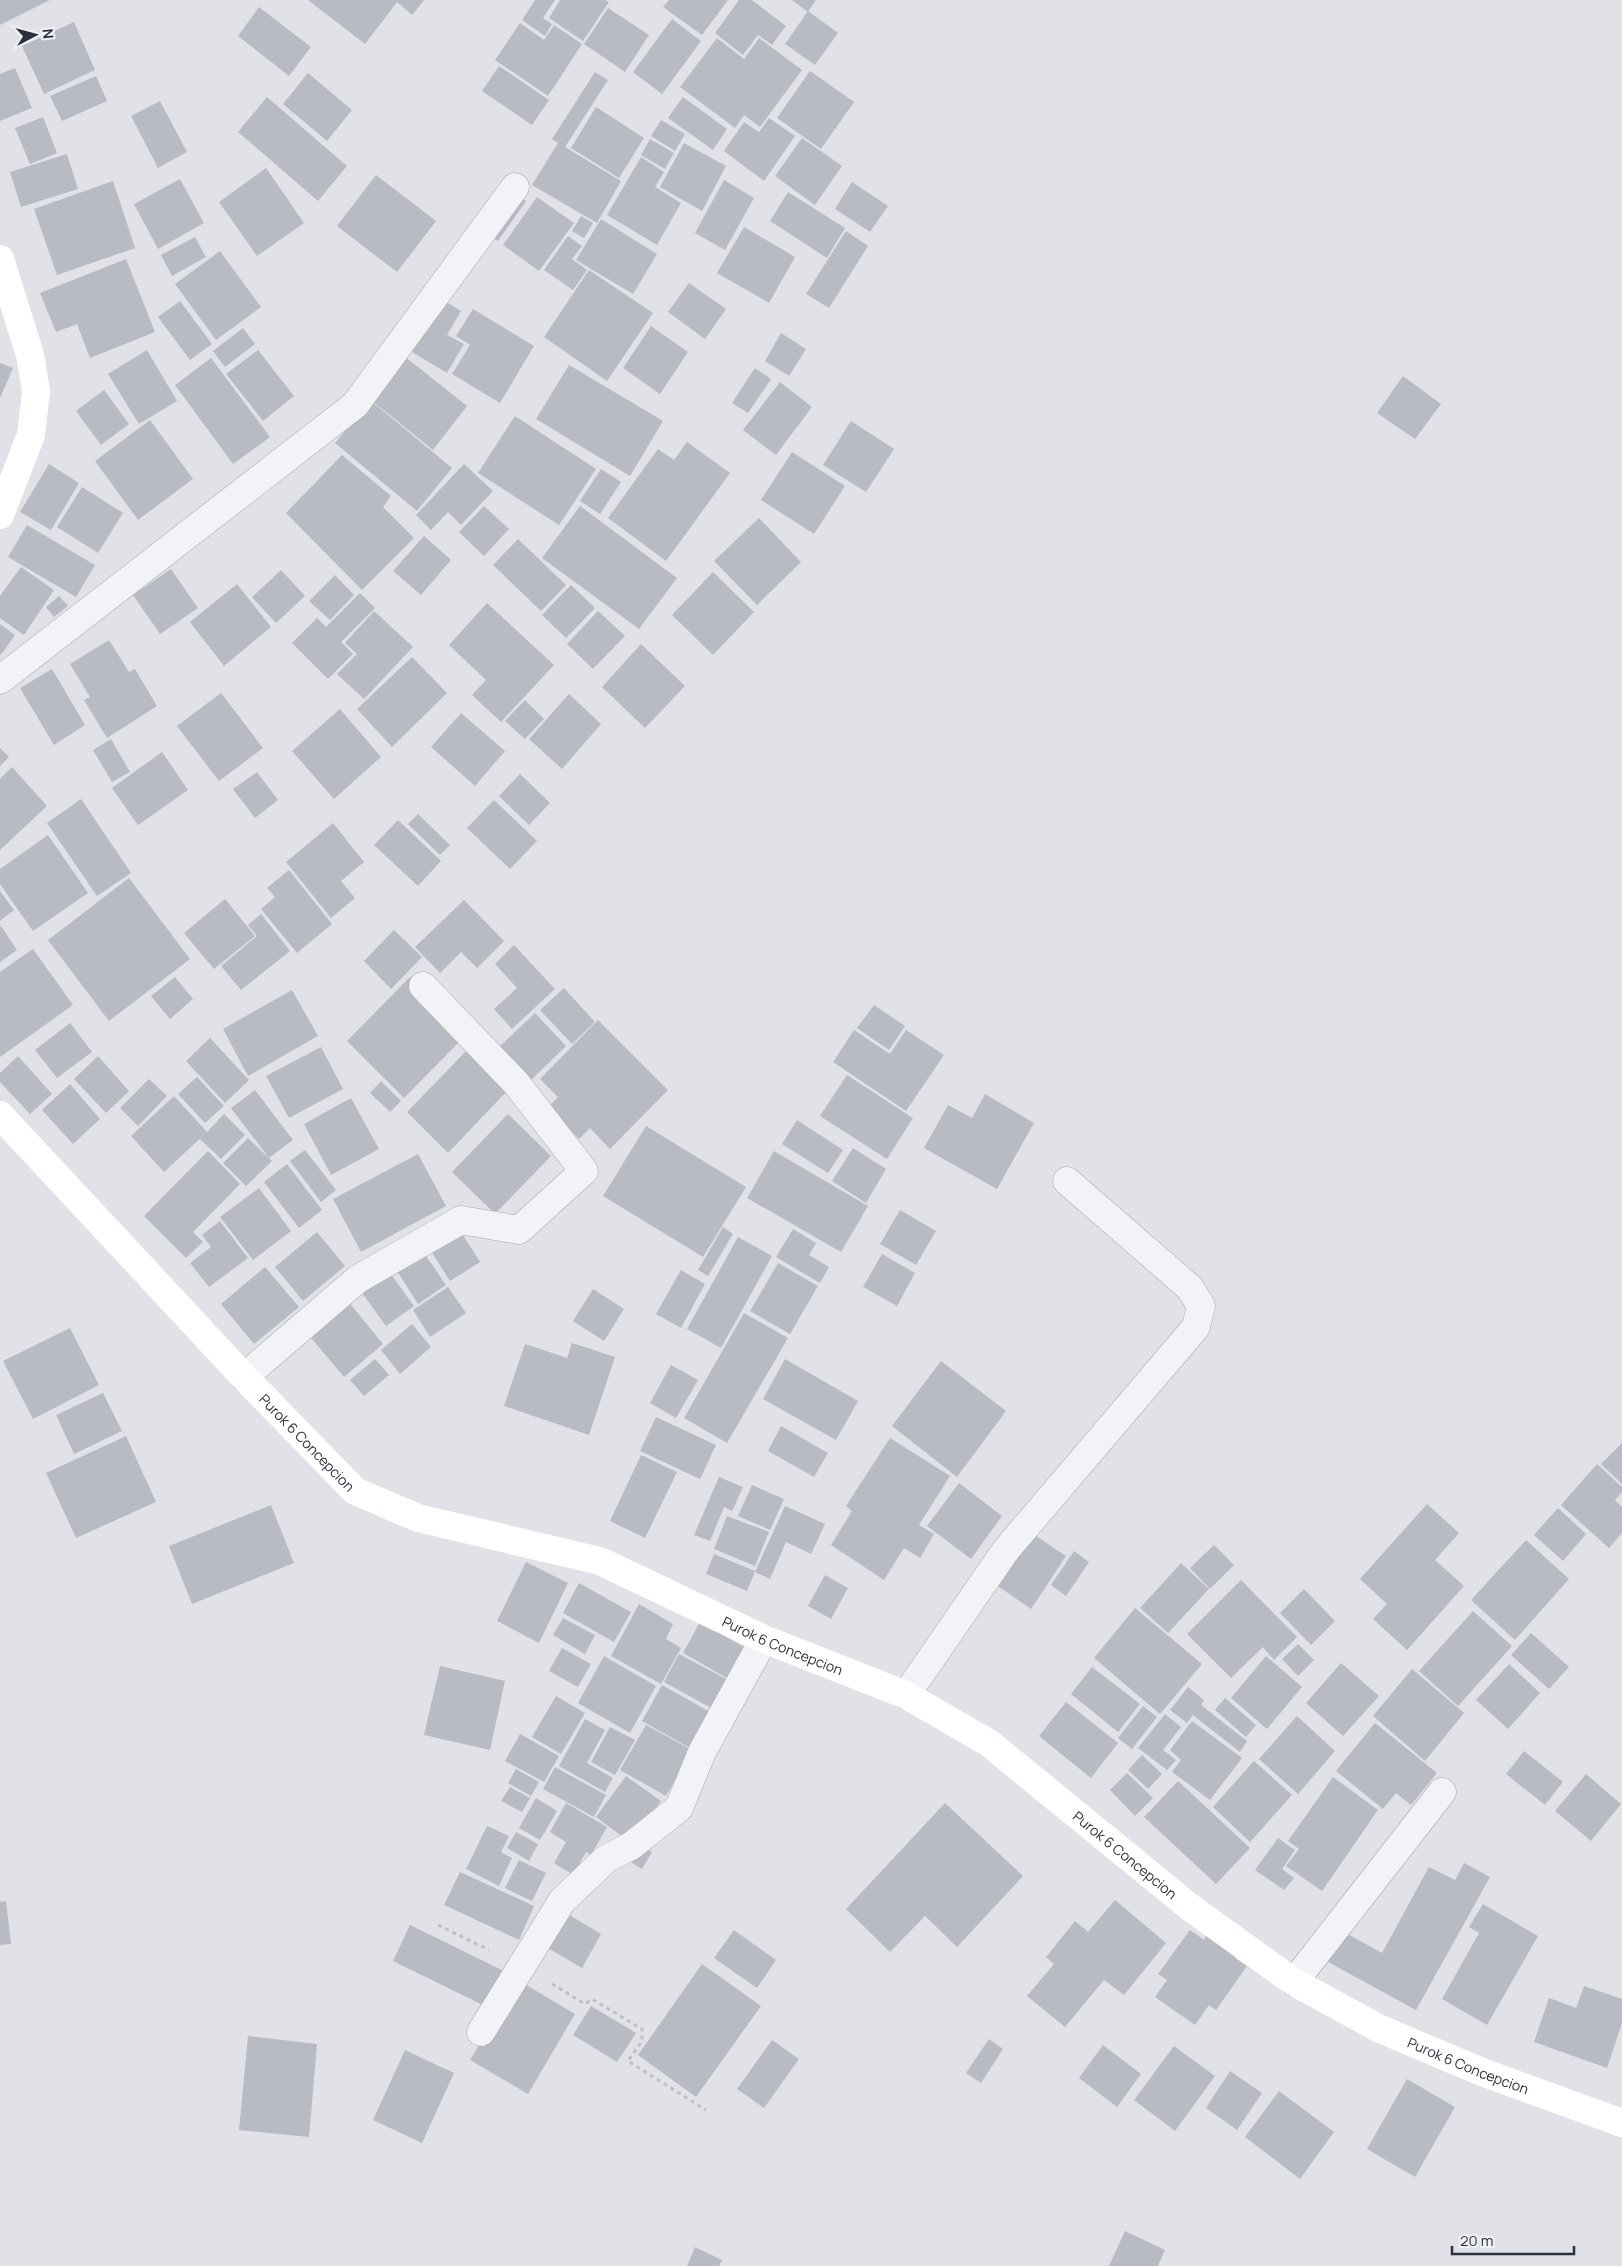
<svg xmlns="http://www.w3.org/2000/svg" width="1622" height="2266" viewBox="0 0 1622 2266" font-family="Manrope,sans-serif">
	<rect width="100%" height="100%" fill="#e0e2e8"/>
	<g fill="#b8bbc4">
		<path d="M0 0H50L0 25Z"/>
		<path d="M308 0H424L412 15 397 2 365 44Z"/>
		<path d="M535 0H555L543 18 552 24 545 36 522 20Z"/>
		<path d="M560 0H605L609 2 583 41 549 18Z"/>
		<path d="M669 0H728L702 35 663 7Z"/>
		<path d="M739 0H752L786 26 772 45 758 35 743 55 715 33Z"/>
		<path d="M792 0H816L808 12Z"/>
		<path d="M259 7 311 47 289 76 238 36Z"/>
		<path d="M608 8 649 35 625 72 584 44Z"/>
		<path d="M808 11 838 33 815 65 785 44Z"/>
		<path d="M672 19 701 41 662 94 633 72Z"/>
		<path d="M74 22 95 70 44 94 22 46Z"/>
		<path d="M520 23 544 40 554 25 582 44 548 96 495 60Z"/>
		<path d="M717 38 744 59 759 38 802 70 760 127 744 115 735 128 680 87Z"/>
		<path d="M499 66 549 100 532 125 482 91Z"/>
		<path d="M15 68 32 108 0 121V74Z"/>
		<path d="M810 71 854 102 821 149 777 118Z"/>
		<path d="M595 72 608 80 565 147 621 181 597 223 532 185 558 143 552 139Z"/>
		<path d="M308 73 352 110 327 141 283 104Z"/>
		<path d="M96 76 107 101 62 121 50 96Z"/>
		<path d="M267 97 347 166 318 201 238 132Z"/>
		<path d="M683 97 727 129 713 150 668 118Z"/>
		<path d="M160 101 187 152 158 168 131 116Z"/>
		<path d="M596 107 644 138 619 178 571 148Z"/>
		<path d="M43 117 57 153 30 164 15 128Z"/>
		<path d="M769 118 795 136 764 181 724 151 744 122 759 132Z"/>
		<path d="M661 120 685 134 675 151 651 136Z"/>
		<path d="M802 138 842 166 815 205 775 176Z"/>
		<path d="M650 139 674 153 665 169 641 155Z"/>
		<path d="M684 143 726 166 702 211 660 187Z"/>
		<path d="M67 154 78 189 21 207 10 172Z"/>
		<path d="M641 157 664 172 655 187 681 203 657 245 607 215Z"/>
		<path d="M266 168 304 223 257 256 219 202Z"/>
		<path d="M376 175 436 221 397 272 337 226Z"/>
		<path d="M180 179 204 223 158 249 134 204Z"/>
		<path d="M724 180 754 198 725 250 695 233Z"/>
		<path d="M113 181 135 248 57 275 34 209Z"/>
		<path d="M852 182 888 206 870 232 835 209Z"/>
		<path d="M788 192 845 228 827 258 770 221Z"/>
		<path d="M515 193 526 201 498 241 486 233Z"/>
		<path d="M537 197 574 223 539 271 503 245Z"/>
		<path d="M581 216 593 223 584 238 572 231Z"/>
		<path d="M601 219 657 254 633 294 576 260Z"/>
		<path d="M744 227 795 257 769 303 717 273Z"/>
		<path d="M846 231 868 246 829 308 806 294Z"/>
		<path d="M568 236 582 246 572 259 587 270 573 290 544 270Z"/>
		<path d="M195 237 206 257 172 276 161 255Z"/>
		<path d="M220 251 261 307 216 340 175 284Z"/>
		<path d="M126 259 155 332 90 358 77 324 56 332 40 293Z"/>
		<path d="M589 270 653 313 607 381 544 337Z"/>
		<path d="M689 283 726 309 705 339 668 312Z"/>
		<path d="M438 297 461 311 447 335 464 344 447 373 407 349Z"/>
		<path d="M180 301 212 344 190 360 158 317Z"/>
		<path d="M473 309 534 346 500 403 452 374 470 345 456 336Z"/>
		<path d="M651 326 688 352 660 394 623 368Z"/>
		<path d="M243 328 255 344 225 367 213 351Z"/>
		<path d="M781 333 806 349 789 376 765 361Z"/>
		<path d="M147 350 177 401 139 424 108 374Z"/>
		<path d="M258 350 294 396 263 421 226 374Z"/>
		<path d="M404 356 467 406 433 450 371 400Z"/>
		<path d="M211 358 270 437 233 464 175 385Z"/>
		<path d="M0 363 13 368 0 398Z"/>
		<path d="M569 365 663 421 630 476 536 419Z"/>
		<path d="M755 368 771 379 748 413 732 403Z"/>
		<path d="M1403 376 1441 404 1415 439 1377 413Z"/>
		<path d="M780 382 812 407 776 455 743 430Z"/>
		<path d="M104 390 129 424 101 445 76 411Z"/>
		<path d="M370 400 452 468 417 511 335 443Z"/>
		<path d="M515 416 596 469 559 525 478 473Z"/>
		<path d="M150 420 193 479 138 520 95 461Z"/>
		<path d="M851 421 894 449 866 492 823 465Z"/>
		<path d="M687 442 730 473 666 561 608 518 658 449 674 460Z"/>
		<path d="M792 452 845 486 814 534 761 500Z"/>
		<path d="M342 455 391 496 383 507 414 538 362 590 286 513Z"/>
		<path d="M49 464 79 483 51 530 20 512Z"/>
		<path d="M464 464 493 491 461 525 448 512 431 530 416 515Z"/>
		<path d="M601 469 621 482 600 514 580 501Z"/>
		<path d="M82 487 123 513 98 553 57 527Z"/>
		<path d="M484 506 509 529 484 556 459 532Z"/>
		<path d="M580 506 677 578 639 629 542 558Z"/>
		<path d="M759 518 801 562 757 605 714 561Z"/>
		<path d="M27 525 95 565 76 597 8 557Z"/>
		<path d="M424 536 451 560 421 595 393 571Z"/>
		<path d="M518 539 566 585 541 611 493 565Z"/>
		<path d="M21 567 54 590 24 635 0 618V596Z"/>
		<path d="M171 569 198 608 160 634 133 595Z"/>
		<path d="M281 570 305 596 276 623 252 597Z"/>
		<path d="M713 572 754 612 713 655 672 615Z"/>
		<path d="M335 575 354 595 330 620 309 601Z"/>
		<path d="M237 584 271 627 224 666 190 622Z"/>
		<path d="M571 585 595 608 566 638 542 615Z"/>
		<path d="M360 593 375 608 341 642 353 654 328 679 292 643 317 618 326 627Z"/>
		<path d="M59 596 68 606 54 617 46 607Z"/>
		<path d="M487 603 554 665 501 722 472 695 486 680 449 645Z"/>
		<path d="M374 611 413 647 364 699 337 674 357 654 345 643Z"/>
		<path d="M598 611 625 636 593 669 567 644Z"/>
		<path d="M0 624 15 635 1 655 0 654Z"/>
		<path d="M109 640 129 672 135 669 157 706 107 738 84 700 90 697 70 664Z"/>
		<path d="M641 644 685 686 645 728 602 687Z"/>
		<path d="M412 657 447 693 392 747 357 709Z"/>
		<path d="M52 669 85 725 54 745 20 688Z"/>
		<path d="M221 693 263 748 219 781 177 726Z"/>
		<path d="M569 694 601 724 562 769 529 739Z"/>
		<path d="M525 700 544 719 525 739 505 721Z"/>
		<path d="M340 709 381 757 334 799 292 751Z"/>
		<path d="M461 713 505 751 475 786 431 747Z"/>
		<path d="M111 739 130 772 112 782 93 750Z"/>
		<path d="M0 748 9 757 0 766Z"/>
		<path d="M162 752 188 790 138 825 112 788Z"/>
		<path d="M12 767 47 806 0 850V779Z"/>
		<path d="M257 772 278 800 255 818 233 789Z"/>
		<path d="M520 774 550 803 529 825 499 796Z"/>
		<path d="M81 799 131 873 97 896 47 823Z"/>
		<path d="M494 800 537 841 510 869 467 828Z"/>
		<path d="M418 814 450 845 440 855 408 824Z"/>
		<path d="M398 820 441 861 418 886 374 845Z"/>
		<path d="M333 823 364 862 341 881 355 898 331 918 286 862Z"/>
		<path d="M48 835 88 893 33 931 0 884V869Z"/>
		<path d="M289 870 332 924 297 953 261 909 275 897 267 888Z"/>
		<path d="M129 878 190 959 109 1021 48 940Z"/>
		<path d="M0 891 14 910 0 921Z"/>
		<path d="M225 899 255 936 214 969 184 933Z"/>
		<path d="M464 900 504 941 477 968 461 952 440 973 415 947Z"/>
		<path d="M261 914 290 951 241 990 221 966 257 936 248 925Z"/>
		<path d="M1 926 17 950 0 962V927Z"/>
		<path d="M394 930 422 957 391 989 364 961Z"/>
		<path d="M514 945 555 989 512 1029 494 1009 517 988 495 964Z"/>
		<path d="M33 949 73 1005 0 1057V972Z"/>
		<path d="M175 977 193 999 170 1019 151 996Z"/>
		<path d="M410 977 467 1034 404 1098 347 1041Z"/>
		<path d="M564 988 595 1022 572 1044 540 1010Z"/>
		<path d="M292 990 318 1036 248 1076 223 1029Z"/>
		<path d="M874 1005 905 1026 889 1050 857 1028Z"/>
		<path d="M535 1013 566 1046 528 1083 497 1049Z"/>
		<path d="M598 1020 668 1090 610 1149 590 1128 579 1139 548 1108 558 1097 540 1079Z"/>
		<path d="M70 1023 92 1052 57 1078 35 1050Z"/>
		<path d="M854 1030 890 1054 906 1030 944 1055 906 1111 833 1062Z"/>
		<path d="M210 1038 249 1080 225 1103 186 1061Z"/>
		<path d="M471 1046 512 1086 448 1153 407 1112Z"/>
		<path d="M321 1047 343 1089 289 1118 266 1076Z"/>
		<path d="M18 1056 52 1094 30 1114 0 1082V1073Z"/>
		<path d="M98 1056 129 1091 106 1113 74 1079Z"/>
		<path d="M847 1075 913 1118 887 1159 820 1116Z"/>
		<path d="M197 1077 224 1106 205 1123 178 1094Z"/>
		<path d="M149 1079 167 1096 138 1126 120 1108Z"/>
		<path d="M381 1081 401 1101 390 1112 370 1093Z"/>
		<path d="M70 1084 100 1119 73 1144 42 1110Z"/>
		<path d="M255 1090 293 1140 269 1158 231 1108Z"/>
		<path d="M985 1094 1034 1123 997 1189 924 1148 948 1105 972 1118Z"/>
		<path d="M174 1096 207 1132 224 1114 245 1135 221 1159 200 1139 205 1134 164 1172 131 1136Z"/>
		<path d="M351 1098 379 1149 331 1175 304 1124Z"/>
		<path d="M508 1114 551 1156 495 1214 452 1172Z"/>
		<path d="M797 1120 843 1150 828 1173 782 1144Z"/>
		<path d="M646 1126 746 1187 703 1257 603 1196Z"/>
		<path d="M248 1138 272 1161 246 1186 223 1163Z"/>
		<path d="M853 1148 886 1169 866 1203 832 1181Z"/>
		<path d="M305 1150 336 1190 321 1202 290 1161Z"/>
		<path d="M208 1151 240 1184 193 1232 203 1242 186 1258 144 1216Z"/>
		<path d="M774 1151 868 1206 841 1252 747 1198Z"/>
		<path d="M418 1154 446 1206 361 1252 333 1199Z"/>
		<path d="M287 1164 322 1210 299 1228 264 1182Z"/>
		<path d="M259 1188 291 1231 253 1260 220 1217Z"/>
		<path d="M900 1210 936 1231 916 1265 880 1244Z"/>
		<path d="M220 1221 248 1258 209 1287 190 1263 211 1247 202 1235Z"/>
		<path d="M723 1227 733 1234 708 1276 698 1270Z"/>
		<path d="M793 1229 816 1243 809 1255 829 1267 820 1283 776 1257Z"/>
		<path d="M317 1232 345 1266 303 1301 275 1267Z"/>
		<path d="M461 1232 480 1262 450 1281 431 1251Z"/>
		<path d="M738 1237 772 1256 721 1348 687 1329Z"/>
		<path d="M424 1253 446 1285 418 1304 397 1271Z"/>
		<path d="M882 1254 915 1273 897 1306 863 1287Z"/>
		<path d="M778 1263 818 1286 790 1334 750 1311Z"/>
		<path d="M385 1266 414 1306 386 1326 357 1286Z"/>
		<path d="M265 1267 299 1307 254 1344 221 1304Z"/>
		<path d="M681 1270 705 1284 681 1328 656 1314Z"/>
		<path d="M448 1287 466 1313 430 1337 413 1310Z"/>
		<path d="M593 1289 624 1309 604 1341 573 1321Z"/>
		<path d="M347 1300 383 1344 344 1377 307 1333Z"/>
		<path d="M744 1313 788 1338 727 1443 684 1418Z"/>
		<path d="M412 1324 431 1347 400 1374 381 1350Z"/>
		<path d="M70 1328 99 1385 33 1419 3 1361Z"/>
		<path d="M572 1343 615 1357 589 1435 504 1406 525 1344 567 1358Z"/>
		<path d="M375 1359 389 1375 364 1396 350 1380Z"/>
		<path d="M785 1359 858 1401 836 1440 763 1399Z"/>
		<path d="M941 1361 1006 1411 957 1477 892 1426Z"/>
		<path d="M671 1365 698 1380 676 1418 650 1403Z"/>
		<path d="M103 1393 122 1431 74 1454 56 1415Z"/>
		<path d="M656 1417 716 1445 700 1479 640 1451Z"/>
		<path d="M781 1426 828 1453 814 1477 768 1451Z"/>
		<path d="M126 1436 156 1502 76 1538 46 1473Z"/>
		<path d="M890 1438 950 1476 919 1525 934 1534 920 1558 904 1548 884 1580 831 1545 852 1511 846 1506Z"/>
		<path d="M1622 1443V1484L1601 1464Z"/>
		<path d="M641 1455 677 1472 645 1538 610 1521Z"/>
		<path d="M1597 1464 1622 1487V1492L1615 1500 1622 1507V1533L1609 1548 1561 1505Z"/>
		<path d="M719 1477 743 1487 732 1511 724 1507 710 1541 694 1535Z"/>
		<path d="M959 1483 1002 1516 971 1559 927 1526Z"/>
		<path d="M752 1485 784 1499 770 1530 738 1516Z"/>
		<path d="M1427 1504 1459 1533 1435 1560 1464 1586 1407 1650 1373 1619 1387 1604 1360 1579Z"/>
		<path d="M271 1505 294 1563 192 1604 169 1546Z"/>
		<path d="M785 1506 825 1524 811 1554 786 1542 770 1579 755 1572Z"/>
		<path d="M1558 1508 1586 1534 1563 1561 1534 1535Z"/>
		<path d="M727 1516 769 1532 755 1566 714 1549Z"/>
		<path d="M1027 1530 1066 1556 1031 1609 992 1582Z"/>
		<path d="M1526 1540 1569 1579 1515 1640 1471 1600Z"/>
		<path d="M1214 1545 1234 1565 1210 1589 1190 1568Z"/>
		<path d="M1074 1551 1089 1562 1066 1596 1051 1585Z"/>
		<path d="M714 1554 755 1571 747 1591 706 1574Z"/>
		<path d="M526 1562 568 1583 539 1643 497 1621Z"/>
		<path d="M1181 1563 1209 1589 1168 1633 1140 1608Z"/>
		<path d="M825 1575 848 1588 831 1619 808 1606Z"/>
		<path d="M1241 1580 1297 1637 1274 1660 1263 1647 1231 1678 1187 1634Z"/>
		<path d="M579 1583 631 1612 614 1642 563 1613Z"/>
		<path d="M1304 1589 1335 1621 1311 1645 1280 1613Z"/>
		<path d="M639 1604 673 1624 666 1639 681 1648 661 1684 611 1656Z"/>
		<path d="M1135 1608 1202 1664 1160 1714 1094 1658Z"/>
		<path d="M1473 1611 1512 1646 1458 1706 1419 1671Z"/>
		<path d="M563 1618 595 1635 585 1654 553 1635Z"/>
		<path d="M700 1622 744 1647 727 1678 683 1653Z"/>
		<path d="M1531 1633 1569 1667 1549 1689 1511 1655Z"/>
		<path d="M1298 1644 1314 1660 1298 1676 1282 1659Z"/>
		<path d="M562 1648 591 1664 578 1687 549 1671Z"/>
		<path d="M679 1654 728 1680 713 1709 664 1682Z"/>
		<path d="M604 1656 656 1686 630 1733 578 1703Z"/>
		<path d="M1266 1656 1302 1687 1267 1729 1231 1698Z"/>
		<path d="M1341 1663 1379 1696 1343 1736 1306 1703Z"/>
		<path d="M1509 1664 1540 1693 1508 1729 1476 1700Z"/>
		<path d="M440 1666 505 1681 490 1750 424 1735Z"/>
		<path d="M1092 1667 1140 1704 1118 1732 1071 1694Z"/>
		<path d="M1412 1669 1464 1713 1425 1761 1373 1716Z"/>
		<path d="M662 1685 710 1712 690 1748 642 1721Z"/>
		<path d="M1188 1687 1204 1700 1201 1705 1247 1741 1240 1752 1193 1715 1187 1723 1170 1710Z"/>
		<path d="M556 1696 585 1713 561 1754 532 1737Z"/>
		<path d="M1225 1698 1256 1725 1246 1737 1215 1710Z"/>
		<path d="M1066 1702 1118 1743 1091 1778 1039 1736Z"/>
		<path d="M1143 1706 1157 1717 1132 1749 1118 1738Z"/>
		<path d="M1165 1714 1181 1727 1163 1750 1176 1760 1167 1770 1138 1748Z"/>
		<path d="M1297 1716 1335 1751 1298 1794 1259 1759Z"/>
		<path d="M585 1719 605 1730 587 1763 613 1778 605 1792 559 1766Z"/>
		<path d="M1192 1721 1242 1758 1210 1800 1172 1772 1181 1760 1170 1750Z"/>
		<path d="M1375 1723 1437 1773 1411 1805 1396 1793 1383 1809 1336 1771Z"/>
		<path d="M646 1725 692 1750 666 1796 620 1770Z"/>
		<path d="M610 1727 635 1740 615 1775 591 1762Z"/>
		<path d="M520 1734 559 1756 544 1782 505 1761Z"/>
		<path d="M1524 1751 1563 1782 1545 1805 1506 1774Z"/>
		<path d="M1142 1755 1162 1774 1148 1789 1128 1770Z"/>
		<path d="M1254 1761 1292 1795 1250 1842 1213 1807Z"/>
		<path d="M555 1767 606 1795 594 1817 543 1789Z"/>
		<path d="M516 1769 539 1782 531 1796 508 1783Z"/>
		<path d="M1127 1773 1153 1798 1135 1816 1110 1790Z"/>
		<path d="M1586 1774 1621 1804 1591 1841 1555 1811Z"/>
		<path d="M626 1776 661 1801 631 1843 596 1817Z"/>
		<path d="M1333 1777 1378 1810 1322 1891 1286 1866 1299 1849 1288 1841Z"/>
		<path d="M1178 1781 1250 1848 1216 1884 1144 1817Z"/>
		<path d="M510 1787 530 1798 522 1812 501 1801Z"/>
		<path d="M536 1798 557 1811 540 1840 519 1828Z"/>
		<path d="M566 1803 607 1827 591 1855 586 1852 573 1875 554 1863 566 1842 550 1832Z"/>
		<path d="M945 1803 1023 1876 957 1947 925 1916 890 1952 846 1909Z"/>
		<path d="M487 1826 509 1836 501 1852 512 1858 499 1886 466 1869Z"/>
		<path d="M516 1832 538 1844 529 1861 507 1848Z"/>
		<path d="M1278 1838 1295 1850 1282 1869 1294 1878 1284 1890 1255 1870Z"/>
		<path d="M636 1842 652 1852 642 1869 626 1859Z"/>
		<path d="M519 1860 546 1873 532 1901 505 1888Z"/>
		<path d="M1464 1863 1490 1877 1416 2010 1328 1962 1344 1932 1382 1953 1429 1867 1455 1880Z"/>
		<path d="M460 1872 534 1906 519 1940 444 1905Z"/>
		<path d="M1115 1900 1166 1943 1124 1995 1104 1980 1065 2027 1027 1996 1054 1964 1046 1957 1075 1921 1088 1932Z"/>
		<path d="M6 1901 11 1944 0 1945V1902Z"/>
		<path d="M1483 1904 1538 1936 1487 2025 1442 1999 1479 1933 1469 1927Z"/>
		<path d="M566 1913 601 1934 582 1968 546 1947Z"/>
		<path d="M410 1925 506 1972 489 2008 393 1961Z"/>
		<path d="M734 1930 776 1960 757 1988 714 1958Z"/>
		<path d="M1190 1930 1204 1940 1209 1931 1239 1953 1235 1958 1247 1966 1216 2010 1209 2005 1195 2025 1155 1997 1167 1980 1158 1974Z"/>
		<path d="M702 1964 761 2006 696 2097 638 2055Z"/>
		<path d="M518 1980 575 2014 528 2094 470 2060Z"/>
		<path d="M1584 1986 1622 1999V2023L1607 2068 1534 2042 1549 1998 1576 2008Z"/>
		<path d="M591 2006 636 2033 617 2062 573 2035Z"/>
		<path d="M248 2036 317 2044 309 2137 239 2130Z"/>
		<path d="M989 2039 1003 2049 981 2083 966 2073Z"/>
		<path d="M772 2040 799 2059 764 2108 737 2089Z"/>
		<path d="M1103 2045 1141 2074 1117 2107 1079 2078Z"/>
		<path d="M1174 2046 1215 2076 1175 2131 1134 2100Z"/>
		<path d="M405 2050 454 2073 422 2143 373 2120Z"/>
		<path d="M1230 2071 1262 2093 1237 2130 1206 2108Z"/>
		<path d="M1407 2079 1455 2107 1415 2177 1367 2149Z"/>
		<path d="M1279 2091 1334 2132 1300 2179 1245 2137Z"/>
		<path d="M1125 2231 1165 2250 1158 2266H1109Z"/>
		<path d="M695 2247 722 2260 719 2266H687Z"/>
	</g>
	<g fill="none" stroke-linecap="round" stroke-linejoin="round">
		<defs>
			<g id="street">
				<path d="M0 680 355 405 515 187"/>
				<path d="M244 1377 358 1279 461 1220 519 1230 584 1171 517 1084 423 986"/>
				<path d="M906 1695 1006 1550 1196 1327 1201 1306 1190 1288 1067 1181"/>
				<path d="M1294 1982 1442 1792"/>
				<path d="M481 2032 562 1901 606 1859 631 1846 679 1808 702 1752 764 1639"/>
			</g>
		</defs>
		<use href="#street" stroke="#a6a9b2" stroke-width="29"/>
		<g stroke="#bec0c6" stroke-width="3" stroke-dasharray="4 4" stroke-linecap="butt">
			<path d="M438 1925 489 1950"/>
			<path d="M552 1984 585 2004 592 1999 642 2029V2041L628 2061 706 2110"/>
		</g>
		<use href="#street" stroke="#f2f3f6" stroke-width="28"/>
		<g stroke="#fff" stroke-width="28">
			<path d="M0 259 30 355 36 392 31 435 0 515"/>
			<path id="s1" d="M0 1115 244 1377 355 1491 418 1518 600 1561 764 1639 906 1695 989 1743 1191 1908 1294 1982 1378 2028 1482 2072 1622 2123"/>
		</g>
	</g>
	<g text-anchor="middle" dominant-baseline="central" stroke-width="4" stroke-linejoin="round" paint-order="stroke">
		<g font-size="14" fill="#2a303e" stroke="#eff1f5">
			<text stroke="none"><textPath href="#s1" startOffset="449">Purok 6 Concepcion</textPath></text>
			<text stroke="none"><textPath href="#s1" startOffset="974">Purok 6 Concepcion</textPath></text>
			<text stroke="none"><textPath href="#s1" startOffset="1379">Purok 6 Concepcion</textPath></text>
			<text stroke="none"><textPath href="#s1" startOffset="1784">Purok 6 Concepcion</textPath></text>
		</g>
	</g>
	<g transform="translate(35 35) rotate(84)" stroke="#eff1f5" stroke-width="4" paint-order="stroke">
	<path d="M0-4L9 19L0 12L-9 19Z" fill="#2a303e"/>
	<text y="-8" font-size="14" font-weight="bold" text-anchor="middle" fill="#2a303e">N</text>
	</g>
	<path d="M1452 2246v8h122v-8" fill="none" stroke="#2a303e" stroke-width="2.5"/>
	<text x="1460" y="2246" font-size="15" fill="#2a303e" stroke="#eff1f5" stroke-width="4" paint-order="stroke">20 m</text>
</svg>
